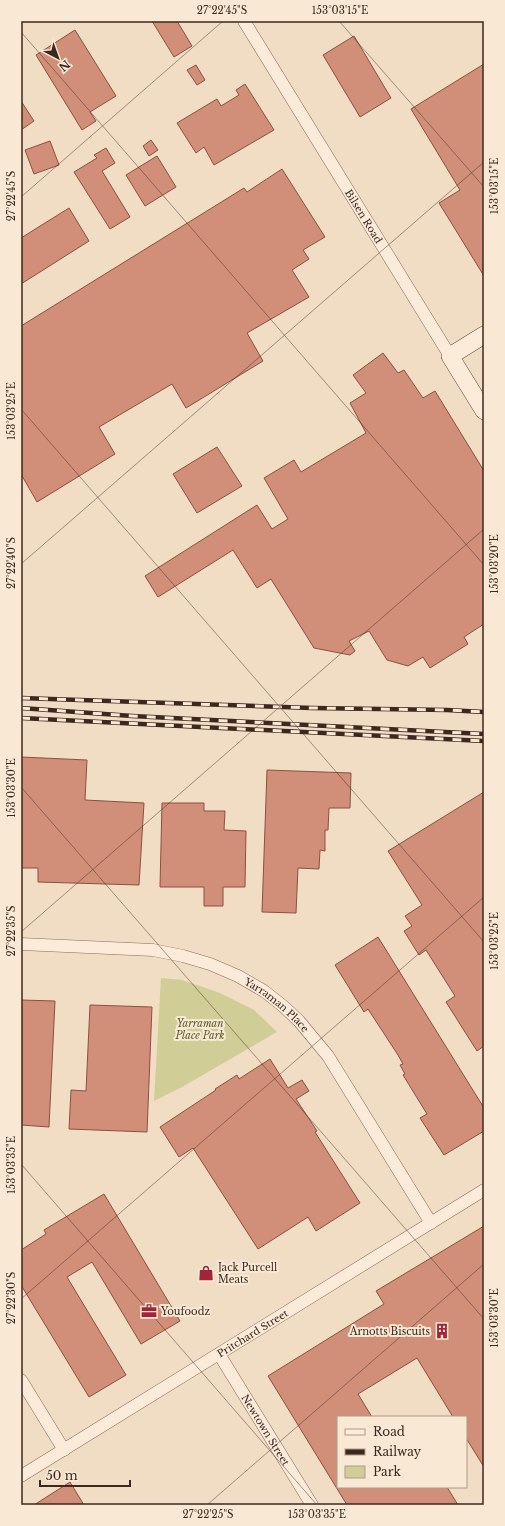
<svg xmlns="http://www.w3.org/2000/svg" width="505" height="1526" viewBox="0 0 505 1526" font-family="'Libre Baskerville',serif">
	<rect width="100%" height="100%" fill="#f1dcc4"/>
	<path fill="#d0cd97" d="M161 978 182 980 220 993 254 1010 277 1032 182 1087 154 1101Z"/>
	<g fill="#d18e78" stroke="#8e503d">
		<path d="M152 21H177L192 46 174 57Z"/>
		<path d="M75 30 116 96 90 112 96 121 82 130 36 55Z"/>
		<path d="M354 36 391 98 360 117 323 55Z"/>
		<path d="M484 64V276L439 203 460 190 411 109Z"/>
		<path d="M196 65 205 80 197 85 187 70Z"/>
		<path d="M245 84 274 130 214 165 204 147 196 153 177 123 217 99 221 106 239 95 236 90Z"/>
		<path d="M21 101 34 121 21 130Z"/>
		<path d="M151 140 158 150 149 156 143 146Z"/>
		<path d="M50 141 59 165 34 174 25 150Z"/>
		<path d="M106 148 115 163 102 171 130 217 110 229 74 172 97 158 94 155Z"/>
		<path d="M157 156 176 187 145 206 126 175Z"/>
		<path d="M282 169 325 237 303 250 309 259 292 270 309 297 247 333 263 361 186 408 172 384 99 427 115 454 37 502 21 474V326L244 188 247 192Z"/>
		<path d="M69 208 89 241 21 284V238Z"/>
		<path d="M383 353 398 373 404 370 423 398 435 391 484 471V624L464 637 468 644 430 668 423 657 408 666 387 660 369 631 349 641 355 651 350 655 314 648 271 579 257 588 233 550 158 597 145 576 257 505 272 529 288 519 264 478 294 460 301 472 366 433 350 403 366 393 353 375Z"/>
		<path d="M217 447 242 486 197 513 173 474Z"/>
		<path d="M21 757 87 760 85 800 144 803 139 885 38 882V868H21Z"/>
		<path d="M267 770 351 773 350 808H329L328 830H325V851L320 850 319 869 298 868 296 913 262 912Z"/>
		<path d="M484 792V1046L477 1051 446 1002 455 996 426 950 419 955 404 931 412 926 405 916 422 905 388 851Z"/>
		<path d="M162 803H204V811H225L224 830 246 831 245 887H223V906H204V887H160Z"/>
		<path d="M378 937 484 1108V1131L444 1155 420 1118 427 1114 403 1075 405 1074 400 1065 403 1064 398 1055 368 1009 364 1012 335 965Z"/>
		<path d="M21 1000 55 1001 49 1127 21 1125Z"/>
		<path d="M90 1005 152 1007 147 1132 69 1129 71 1090 86 1091Z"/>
		<path d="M270 1059 288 1088 302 1080 309 1091 296 1099 317 1131 315 1132 360 1203 316 1231 308 1217 258 1249 193 1148 179 1157 160 1127 216 1090 215 1089 237 1075 239 1079Z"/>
		<path d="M104 1194 180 1321 141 1344 92 1262 67 1277 126 1375 89 1397 21 1285V1250L46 1234 44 1230Z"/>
		<path d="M484 1226V1467L466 1438V1417H453L417 1358 358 1394 372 1417H338V1487H447L458 1505H347L268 1376 384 1304 376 1291Z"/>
		<path d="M70 1482 84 1505H34Z"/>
	</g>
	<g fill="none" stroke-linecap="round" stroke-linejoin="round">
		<defs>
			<g id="street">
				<path id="s1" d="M244 21 450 356"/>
				<path id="s2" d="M21 944 153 950 183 956 210 964 238 976 264 991 283 1006 299 1021 328 1056 431 1223"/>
				<path id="s3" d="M219 1354 312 1505"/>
				<path d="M21 1380 64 1450"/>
				<path id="s4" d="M21 1476 484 1190"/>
			</g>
			<path id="secondary" d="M484 335 450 356 484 411"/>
		</defs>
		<use href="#street" stroke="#8d6c59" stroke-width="13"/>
		<use href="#secondary" stroke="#6f4d3c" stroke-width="18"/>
		<path stroke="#8d6c59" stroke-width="2" stroke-dasharray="3 2" stroke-linecap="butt" d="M483 755H484"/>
		<use href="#street" stroke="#fbebd8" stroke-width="12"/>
		<use href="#secondary" stroke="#fbebd8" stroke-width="17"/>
		<defs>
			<g id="rail">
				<path d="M21 698 312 708 447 710 484 712"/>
				<path d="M21 708 132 716 484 734"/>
				<path d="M21 718 484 741"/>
			</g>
		</defs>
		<use href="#rail" stroke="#3c281e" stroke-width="4.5"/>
		<use href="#rail" stroke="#f8e8d4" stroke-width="3" stroke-dasharray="9" stroke-linecap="butt"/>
	</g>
	<path fill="none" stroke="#3c281e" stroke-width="1" stroke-opacity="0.45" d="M339 21 484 187M21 32 484 565M21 197 223 21M21 409 484 942M21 564 484 162M21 787 484 1319M21 932 484 529M21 1164 317 1505M21 1299 484 897M207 1505 484 1264"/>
	<defs>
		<symbol id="shop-bare" viewBox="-9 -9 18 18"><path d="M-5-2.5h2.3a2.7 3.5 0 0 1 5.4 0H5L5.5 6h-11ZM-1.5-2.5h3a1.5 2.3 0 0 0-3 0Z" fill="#a0253a" stroke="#f8e8d4" stroke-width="2.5" paint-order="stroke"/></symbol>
		<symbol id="office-bare" viewBox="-9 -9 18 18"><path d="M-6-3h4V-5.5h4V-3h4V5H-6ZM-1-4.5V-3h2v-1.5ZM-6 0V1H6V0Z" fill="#a0253a" stroke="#f8e8d4" stroke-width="2.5" paint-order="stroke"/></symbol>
		<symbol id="building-bare" viewBox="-9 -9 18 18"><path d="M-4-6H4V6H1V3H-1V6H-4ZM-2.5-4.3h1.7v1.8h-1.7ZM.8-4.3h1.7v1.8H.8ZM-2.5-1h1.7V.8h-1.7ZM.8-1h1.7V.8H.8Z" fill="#a0253a" stroke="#f8e8d4" stroke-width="2.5" paint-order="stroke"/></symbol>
	</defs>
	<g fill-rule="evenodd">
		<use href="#shop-bare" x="195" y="1262" width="22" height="22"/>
		<use href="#office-bare" x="138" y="1300" width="22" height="22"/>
		<use href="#building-bare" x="431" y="1320" width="22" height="22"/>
	</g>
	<g text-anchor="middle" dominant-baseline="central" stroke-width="4" stroke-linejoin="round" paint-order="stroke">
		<g font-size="10" fill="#3c281e" stroke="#f8e8d4">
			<text stroke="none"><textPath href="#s1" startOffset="229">Bilsen Road</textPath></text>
			<text stroke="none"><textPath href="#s2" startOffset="270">Yarraman Place</textPath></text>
			<text stroke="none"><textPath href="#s4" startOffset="272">Pritchard Street</textPath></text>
			<text stroke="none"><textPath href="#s3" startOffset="89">Newtown Street</textPath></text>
		</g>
		<g font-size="10" font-style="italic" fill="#555a23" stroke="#f8e8d4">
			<text x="200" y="1023">Yarraman<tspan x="200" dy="12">Place Park</tspan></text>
		</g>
		<g font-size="10" fill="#3c281e" stroke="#f8e8d4" text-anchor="start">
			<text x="218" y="1267">Jack Purcell<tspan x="218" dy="12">Meats</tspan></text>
			<text x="161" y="1311">Youfoodz</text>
			<text x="430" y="1331" text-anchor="end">Arnotts Biscuits</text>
		</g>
	</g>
	<rect width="505" height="1526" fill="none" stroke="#f8e8d4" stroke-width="44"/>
	<rect x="337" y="1416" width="130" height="72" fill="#f8e8d4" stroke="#ad9b8b"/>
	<rect x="345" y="1429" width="20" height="6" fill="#fbebd8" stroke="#ad9b8b"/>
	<text x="373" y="1436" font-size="12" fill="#3c281e">Road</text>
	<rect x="345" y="1449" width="20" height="6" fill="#3c281e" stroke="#ad9b8b"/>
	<text x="373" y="1456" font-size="12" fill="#3c281e">Railway</text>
	<rect x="345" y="1466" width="20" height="12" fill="#d0cd97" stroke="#ad9b8b"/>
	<text x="373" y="1476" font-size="12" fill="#3c281e">Park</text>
	<g transform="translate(58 58) rotate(139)" stroke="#f8e8d4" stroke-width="3" paint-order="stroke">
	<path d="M0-3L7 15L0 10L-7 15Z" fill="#3c281e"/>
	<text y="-6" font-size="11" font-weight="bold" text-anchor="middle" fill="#3c281e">N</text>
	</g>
	<path d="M40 1480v6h90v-6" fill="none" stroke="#3c281e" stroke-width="2"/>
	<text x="46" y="1480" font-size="12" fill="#3c281e" stroke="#f8e8d4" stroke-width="3" paint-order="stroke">50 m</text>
	<rect x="22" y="22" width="461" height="1482" fill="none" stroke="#3c281e" stroke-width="1.5"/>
	<g font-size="10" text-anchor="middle" fill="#3c281e">
		<text x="222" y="14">27°22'45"S</text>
		<text x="340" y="14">153°03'15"E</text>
		<text transform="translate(494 186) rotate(-90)" y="4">153°03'15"E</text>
		<text transform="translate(11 196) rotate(-90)" y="4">27°22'45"S</text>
		<text transform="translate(11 411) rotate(-90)" y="4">153°03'25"E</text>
		<text transform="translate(11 563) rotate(-90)" y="4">27°22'40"S</text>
		<text transform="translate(494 564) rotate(-90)" y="4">153°03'20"E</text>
		<text transform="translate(11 788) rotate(-90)" y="4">153°03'30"E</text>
		<text transform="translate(11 931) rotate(-90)" y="4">27°22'35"S</text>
		<text transform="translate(494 941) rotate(-90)" y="4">153°03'25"E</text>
		<text transform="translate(11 1165) rotate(-90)" y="4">153°03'35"E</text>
		<text transform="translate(11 1298) rotate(-90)" y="4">27°22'30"S</text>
		<text transform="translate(494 1318) rotate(-90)" y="4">153°03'30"E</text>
		<text x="208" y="1518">27°22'25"S</text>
		<text x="317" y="1518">153°03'35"E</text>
	</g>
</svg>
